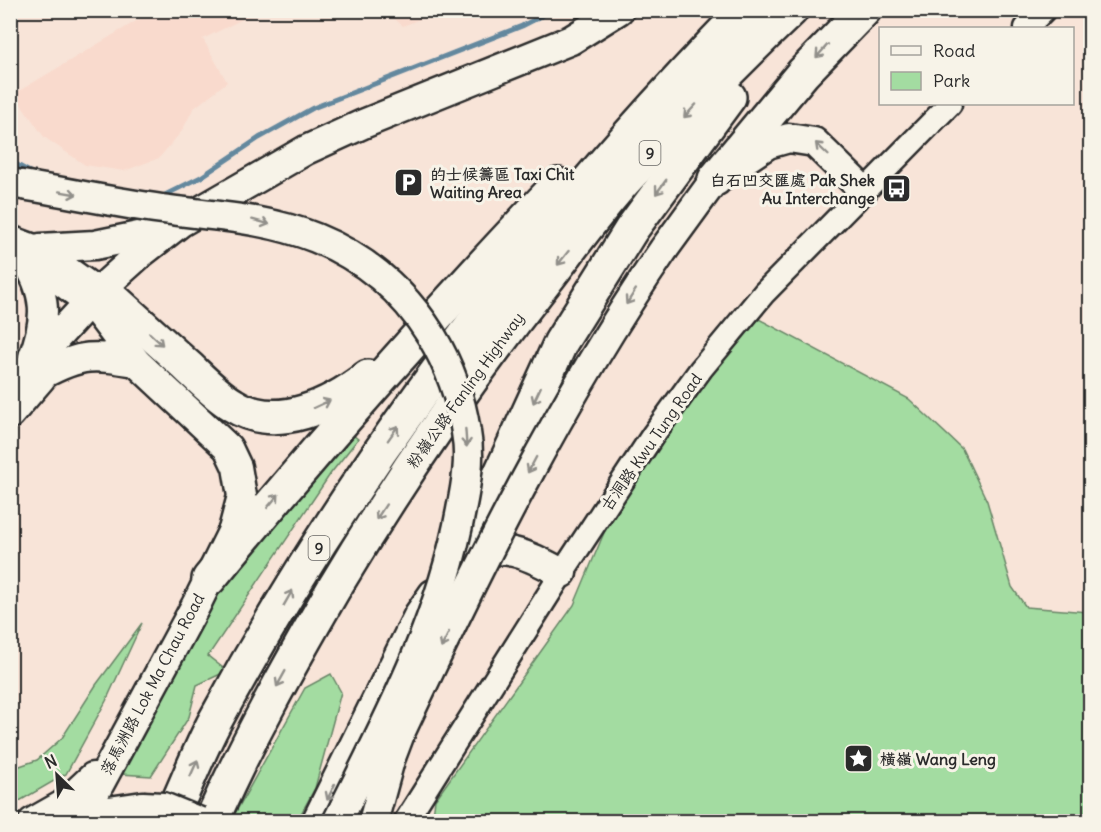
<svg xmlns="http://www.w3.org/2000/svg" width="1101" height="832" viewBox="0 0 1101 832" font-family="Delius,'LXGW WenKai TC',sans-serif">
	<rect width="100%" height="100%" fill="#f8e4d8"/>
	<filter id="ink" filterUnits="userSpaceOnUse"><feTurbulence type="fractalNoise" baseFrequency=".0167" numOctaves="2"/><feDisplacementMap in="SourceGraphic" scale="12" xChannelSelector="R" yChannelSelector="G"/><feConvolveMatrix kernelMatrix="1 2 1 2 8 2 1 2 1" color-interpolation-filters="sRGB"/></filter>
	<g filter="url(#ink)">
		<g fill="#f9dacd">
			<path d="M153 11H259L203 39 227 82 193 109 182 131 159 158 124 171 85 165 44 137 14 94Z"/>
			<path d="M385 11H440L403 26Z"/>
		</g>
		<g fill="#a3dca1" stroke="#678466" stroke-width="1.5">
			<path d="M755 317 909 399 962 449 987 501 1012 587 1026 607 1088 612 1090 609V821L432 822 435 800 574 605 606 528 693 384Z"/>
			<path d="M329 416 358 439 331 473 208 656 227 671 197 685 189 717 151 776 121 774 211 604Z"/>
			<path d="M142 623 106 701 66 774 11 806V769L37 760 62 738 96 685Z"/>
			<path d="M331 674 341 692 315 788 297 821H234L232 819 305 688Z"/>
		</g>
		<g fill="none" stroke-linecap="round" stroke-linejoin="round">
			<g stroke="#64889e" stroke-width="5">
				<path d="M10 161 35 175"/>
				<path d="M161 197 201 177 259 138 313 108 522 26 553 10"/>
			</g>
			<defs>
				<g id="minor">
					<path d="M1026 28 1044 10"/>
					<path d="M10 237 40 248 111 298"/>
					<path d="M25 258 99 313"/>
					<path d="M405 822 562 573 653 435 701 369 764 293 950 104"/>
				</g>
				<g id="major">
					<path d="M40 248 95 245 163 231"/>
					<path d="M664 249 715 179 768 144 789 138 814 142 863 190"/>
					<path d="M24 257C47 293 48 318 33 357"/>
					<path d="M43 374C82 353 94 355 136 362"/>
					<path d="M10 388 101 289 140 254 181 222 306 150 363 124 571 40 619 10"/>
					<path d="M10 414 41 378"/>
					<path d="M470 558C503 540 531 557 562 573"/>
					<path d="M33 822 63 805 93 777"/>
					<path d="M79 822 196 605 233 530 242 496 237 467 228 448 136 362 99 313"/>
					<path d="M84 822 109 811 143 806"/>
					<path d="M316 822 419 614 433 594"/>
				</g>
				<g id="highway">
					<path d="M715 179 803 73 864 10"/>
					<path d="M113 299C138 322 163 344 188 367 202 380 216 395 233 405 277 433 332 405 368 377"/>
					<path d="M451 567 500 475 561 342 631 230 729 97"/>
					<path d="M209 579C321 443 437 312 558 185"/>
					<path d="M169 822C185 788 198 753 215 721 356 459 538 223 745 10"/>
					<path d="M211 822C247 741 289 666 333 590 398 481 469 378 547 279 574 244 599 208 629 176 681 119 735 63 791 10"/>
				</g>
			</defs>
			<use href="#minor" stroke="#2b2b2b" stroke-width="27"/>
			<use href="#major" stroke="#2b2b2b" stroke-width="33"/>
			<use href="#highway" stroke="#2b2b2b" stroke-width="38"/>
			<use href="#minor" stroke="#f7f3e8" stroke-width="22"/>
			<use href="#major" stroke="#f7f3e8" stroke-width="28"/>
			<use href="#highway" stroke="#f7f3e8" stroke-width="33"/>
			<defs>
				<g id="major-bridge">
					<path d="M10 183C61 191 111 202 162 209 214 216 266 218 316 238 365 258 403 290 431 335 449 365 461 398 466 432 471 458 466 485 461 510 441 621 387 722 337 822"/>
					<path d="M143 806 163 807 200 822"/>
					<path d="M373 822 390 760 401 731C479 565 560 401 664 249"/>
				</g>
			</defs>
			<use href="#major-bridge" stroke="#2b2b2b" stroke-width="33" stroke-linecap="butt"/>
			<use href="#major-bridge" stroke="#f7f3e8" stroke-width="28"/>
		</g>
		<defs><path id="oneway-shaft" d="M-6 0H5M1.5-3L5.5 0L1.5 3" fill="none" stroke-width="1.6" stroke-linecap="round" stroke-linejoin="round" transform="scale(1.5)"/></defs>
		<g stroke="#918f8a">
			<use href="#oneway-shaft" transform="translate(822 51) rotate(132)"/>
			<use href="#oneway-shaft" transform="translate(690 111) rotate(133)"/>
			<use href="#oneway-shaft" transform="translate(822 149) rotate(-136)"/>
			<use href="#oneway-shaft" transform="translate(661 187) rotate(126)"/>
			<use href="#oneway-shaft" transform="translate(68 193) rotate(10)"/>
			<use href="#oneway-shaft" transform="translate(261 222) rotate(15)"/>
			<use href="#oneway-shaft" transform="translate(563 258) rotate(128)"/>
			<use href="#oneway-shaft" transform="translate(631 297) rotate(123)"/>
			<use href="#oneway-shaft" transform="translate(156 339) rotate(42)"/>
			<use href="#oneway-shaft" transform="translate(537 395) rotate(115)"/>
			<use href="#oneway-shaft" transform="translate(322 404) rotate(-25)"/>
			<use href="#oneway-shaft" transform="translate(393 433) rotate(-55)"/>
			<use href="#oneway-shaft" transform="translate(466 438) rotate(86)"/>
			<use href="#oneway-shaft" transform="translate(532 465) rotate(118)"/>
			<use href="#oneway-shaft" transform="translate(273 501) rotate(-50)"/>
			<use href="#oneway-shaft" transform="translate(381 512) rotate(123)"/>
			<use href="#oneway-shaft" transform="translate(288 598) rotate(-60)"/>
			<use href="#oneway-shaft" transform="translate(445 640) rotate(116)"/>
			<use href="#oneway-shaft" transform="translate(281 679) rotate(119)"/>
			<use href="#oneway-shaft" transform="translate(194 768) rotate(-66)"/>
			<use href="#oneway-shaft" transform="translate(331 792) rotate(116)"/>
		</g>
	</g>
	<defs>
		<symbol id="parking-square" viewBox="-11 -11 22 22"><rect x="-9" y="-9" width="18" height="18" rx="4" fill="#2b2b2b" stroke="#f7f3e8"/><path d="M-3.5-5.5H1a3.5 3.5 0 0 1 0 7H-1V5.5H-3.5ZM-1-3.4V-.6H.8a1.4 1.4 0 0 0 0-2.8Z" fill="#fff"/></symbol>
		<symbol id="bus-square" viewBox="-11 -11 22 22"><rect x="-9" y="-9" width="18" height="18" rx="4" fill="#2b2b2b" stroke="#f7f3e8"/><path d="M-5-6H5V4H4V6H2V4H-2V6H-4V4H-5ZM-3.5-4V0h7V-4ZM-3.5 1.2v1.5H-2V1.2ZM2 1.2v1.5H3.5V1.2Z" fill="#fff"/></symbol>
		<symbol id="sight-square" viewBox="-11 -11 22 22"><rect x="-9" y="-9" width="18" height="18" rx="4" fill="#2b2b2b" stroke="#f7f3e8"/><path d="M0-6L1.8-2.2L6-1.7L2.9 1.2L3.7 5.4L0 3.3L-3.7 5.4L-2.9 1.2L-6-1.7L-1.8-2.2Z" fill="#fff"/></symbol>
	</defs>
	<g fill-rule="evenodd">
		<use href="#parking-square" x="392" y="166" width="33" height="33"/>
		<use href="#bus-square" x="880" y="172" width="33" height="33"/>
		<use href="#sight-square" x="842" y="742" width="33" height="33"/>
	</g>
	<g text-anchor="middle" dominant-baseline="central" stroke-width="6" stroke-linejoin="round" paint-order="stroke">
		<g fill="#f7f3e8" stroke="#686764" stroke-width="1.5">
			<rect x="639.5" y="141" width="21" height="24" rx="4.5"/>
			<rect x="308.5" y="536" width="21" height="24" rx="4.5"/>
		</g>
		<g font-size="15" font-weight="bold" fill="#2b2b2b">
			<text x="650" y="153">9</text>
			<text x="319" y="548">9</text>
		</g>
		<g font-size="16" font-weight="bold" fill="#2b2b2b" stroke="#f7f3e8" text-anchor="start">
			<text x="430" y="174">的士候籌區 Taxi Chit<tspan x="430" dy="18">Waiting Area</tspan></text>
			<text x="875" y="180" text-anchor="end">白石凹交匯處 Pak Shek<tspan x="875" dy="18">Au Interchange</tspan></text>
			<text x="880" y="759">橫嶺 Wang Leng</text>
		</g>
		<g font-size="16" fill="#2b2b2b" stroke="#f7f3e8">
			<text transform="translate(465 390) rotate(-54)">粉嶺公路 Fanling Highway</text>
			<text transform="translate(651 442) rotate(-55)">古洞路 Kwu Tung Road</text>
			<text transform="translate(152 684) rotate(-62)">落馬洲路 Lok Ma Chau Road</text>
		</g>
	</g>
	<rect width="1101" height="832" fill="none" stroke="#f7f3e8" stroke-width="36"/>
	<rect x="18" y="18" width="1065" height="796" fill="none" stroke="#2b2b2b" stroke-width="2" filter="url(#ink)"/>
	<rect x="879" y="27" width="195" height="78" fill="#f7f3e8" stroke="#a5a39c" stroke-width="1.5"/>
	<rect x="891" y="46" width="30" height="9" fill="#f7f3e8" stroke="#a5a39c" stroke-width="1.5"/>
	<text x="933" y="57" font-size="18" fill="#2b2b2b">Road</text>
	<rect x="891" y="72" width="30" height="18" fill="#a3dca1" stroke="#a5a39c" stroke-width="1.5"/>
	<text x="933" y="87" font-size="18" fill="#2b2b2b">Park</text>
	<g transform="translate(57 775) rotate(335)" stroke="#f7f3e8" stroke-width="4.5" paint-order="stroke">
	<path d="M0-4.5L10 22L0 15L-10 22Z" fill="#2b2b2b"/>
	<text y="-9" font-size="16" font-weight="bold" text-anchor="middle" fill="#2b2b2b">N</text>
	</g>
</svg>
